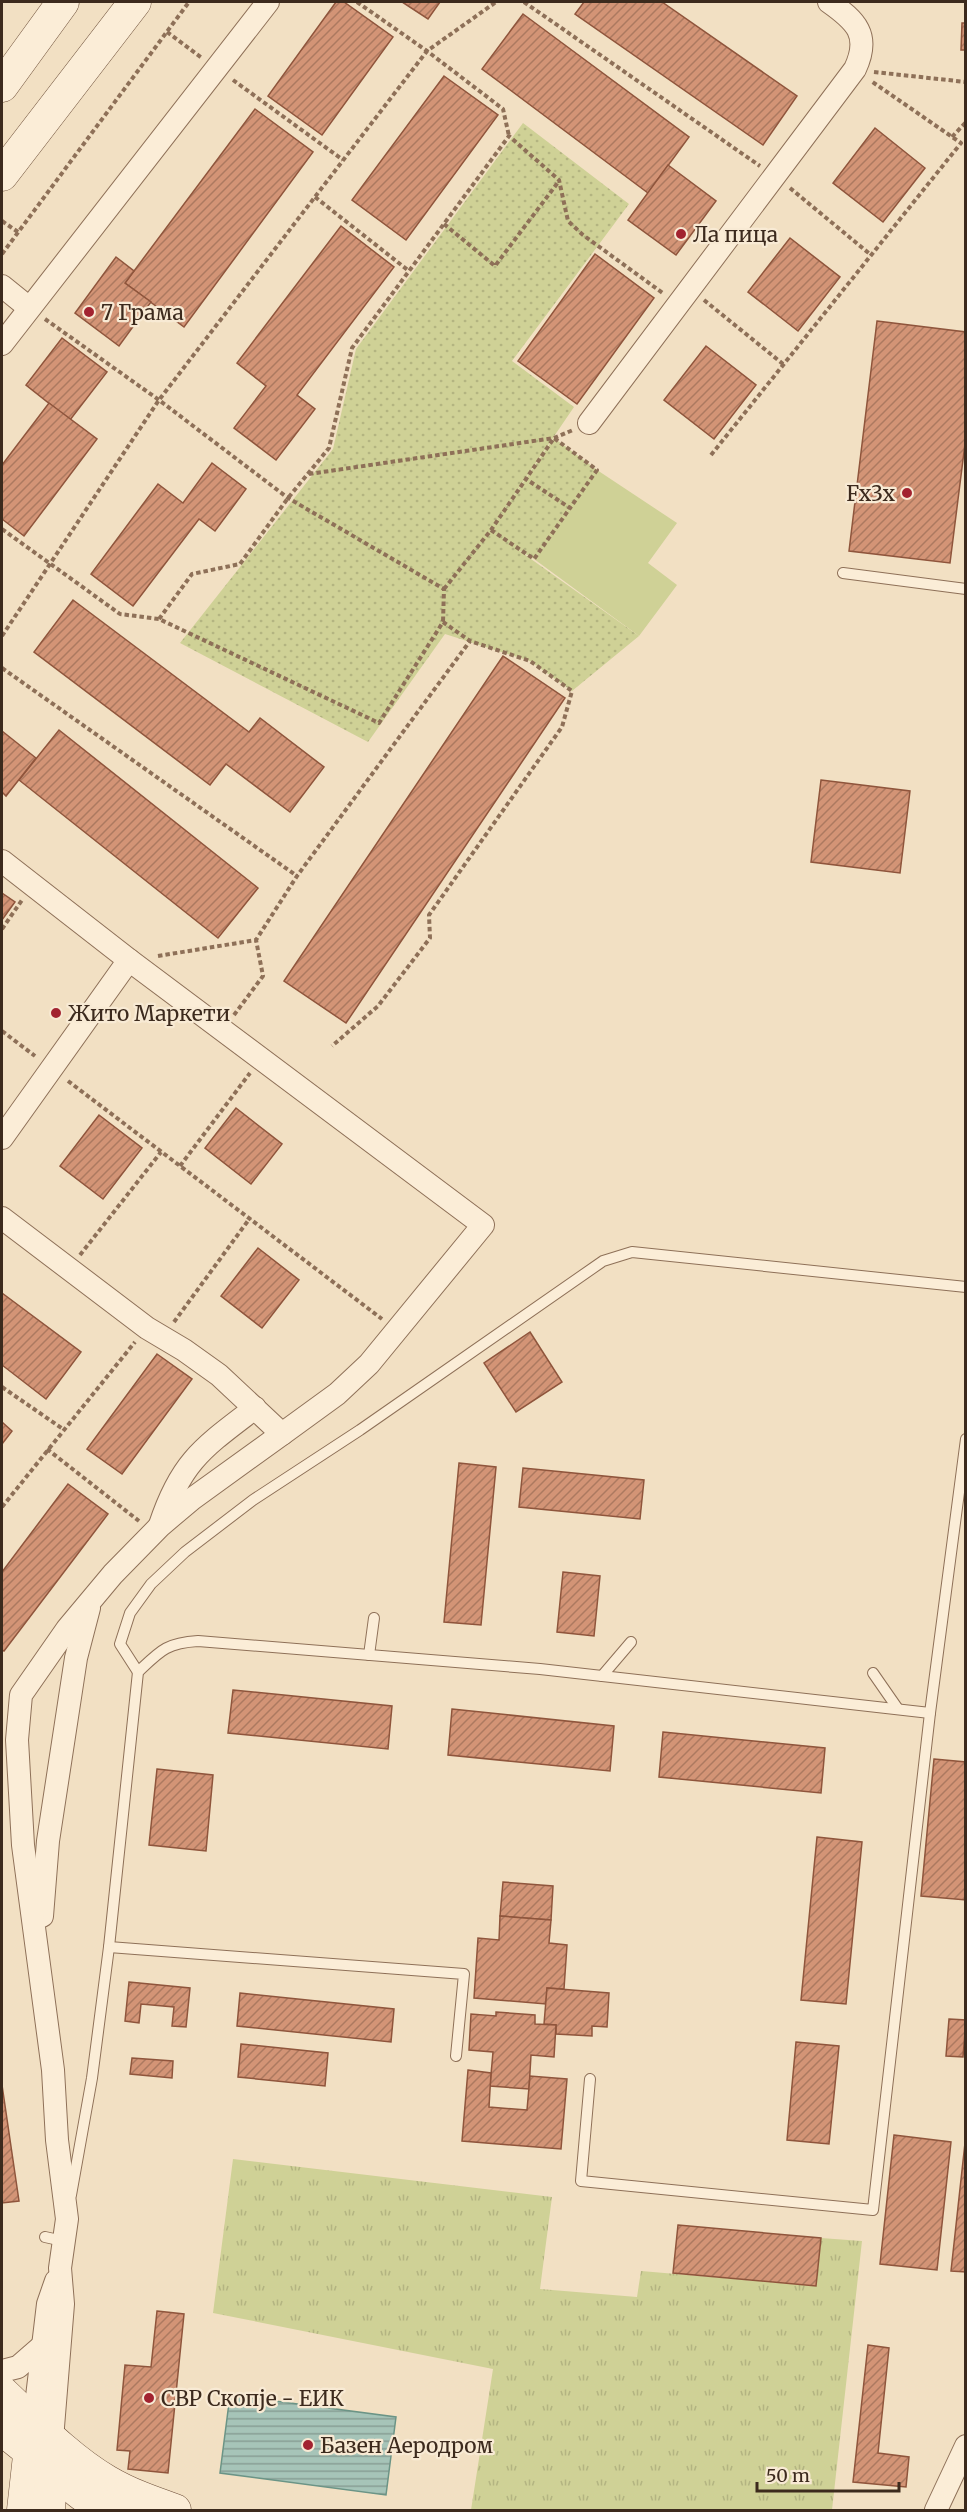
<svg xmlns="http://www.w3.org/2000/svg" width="967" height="2512" viewBox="0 0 967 2512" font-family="Merriweather,serif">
	<defs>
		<pattern id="grass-tufts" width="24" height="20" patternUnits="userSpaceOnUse" patternTransform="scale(1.5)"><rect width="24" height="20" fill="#cfd196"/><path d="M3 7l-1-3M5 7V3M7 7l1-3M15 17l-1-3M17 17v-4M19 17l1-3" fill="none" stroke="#b3b481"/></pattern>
		<pattern id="park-dots" width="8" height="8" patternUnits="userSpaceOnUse" patternTransform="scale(1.5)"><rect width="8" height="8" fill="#cfd196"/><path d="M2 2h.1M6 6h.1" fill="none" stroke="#b3b481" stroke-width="1.8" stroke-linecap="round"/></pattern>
		<pattern id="water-rules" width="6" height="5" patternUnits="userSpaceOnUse" patternTransform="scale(1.5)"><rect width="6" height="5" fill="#a6c4b8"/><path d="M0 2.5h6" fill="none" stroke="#889f95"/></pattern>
		<pattern id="building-hatch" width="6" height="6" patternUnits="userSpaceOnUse" patternTransform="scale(1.5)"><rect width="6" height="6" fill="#d39476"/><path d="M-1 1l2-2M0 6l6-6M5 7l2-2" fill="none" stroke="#ac7960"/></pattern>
	</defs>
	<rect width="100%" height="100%" fill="#f2e0c3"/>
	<path fill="url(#grass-tufts)" d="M233 2159 552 2197 540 2289 637 2297 641 2271 816 2286 821 2238 862 2241 832 2510H471L493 2369 213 2313Z"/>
	<path fill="url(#park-dots)" d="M523 123 629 204 512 361 574 407 486 536 554 438 597 470 534 559 517 549 639 636 572 691 530 661 445 634 368 742 180 643 333 449 356 349Z"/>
	<path fill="#cfd196" d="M597 470 677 523 648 563 677 585 639 636 534 559Z"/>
	<path fill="url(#water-rules)" stroke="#6b9486" stroke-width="1.5" d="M230 2395 396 2417 386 2495 220 2473Z"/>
	<g fill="url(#building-hatch)" stroke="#8f553c" stroke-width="1.5">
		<path d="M336 2H344L393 37 322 135 268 96Z"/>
		<path d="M402 2H440L428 19Z"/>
		<path d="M584 2H662L797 96 763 145 575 14Z"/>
		<path d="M523 14 689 137 648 193 482 69Z"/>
		<path d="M962 23H966V50H961Z"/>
		<path d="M444 76 498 115 406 240 352 200Z"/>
		<path d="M255 109 313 152 184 327 125 283Z"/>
		<path d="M875 128 925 168 883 222 833 183Z"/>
		<path d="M668 165 716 201 676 255 628 220Z"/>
		<path d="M341 226 394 267 297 395 315 409 276 460 234 428 266 386 237 363Z"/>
		<path d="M790 238 840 277 798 331 748 292Z"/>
		<path d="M595 254 654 298 577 404 518 361Z"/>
		<path d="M116 257 134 271 125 283 151 302 119 346 75 313Z"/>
		<path d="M877 321 966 332V436L950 563 849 551Z"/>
		<path d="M62 338 107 372 70 420 26 385Z"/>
		<path d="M706 346 756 385 714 439 664 400Z"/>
		<path d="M49 403 97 439 24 536 2 519V465Z"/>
		<path d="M212 463 246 489 215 531 199 519 133 606 91 574 158 484 183 503Z"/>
		<path d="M73 600 249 732 260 718 324 767 290 812 226 764 210 785 34 652Z"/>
		<path d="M503 656 565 698 346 1023 284 981Z"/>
		<path d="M59 730 258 888 218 938 19 780Z"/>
		<path d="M2 731 36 758 6 796 2 792Z"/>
		<path d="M821 780 910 791 900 873 811 862Z"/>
		<path d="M2 893 15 902 2 920Z"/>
		<path d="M236 1108 282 1144 251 1184 205 1148Z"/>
		<path d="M99 1115 142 1148 103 1199 60 1166Z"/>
		<path d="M258 1248 299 1280 262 1328 221 1296Z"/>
		<path d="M2 1293 81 1352 46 1399 2 1365Z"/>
		<path d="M530 1332 562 1382 516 1412 484 1363Z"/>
		<path d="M157 1354 192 1379 122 1474 87 1449Z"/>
		<path d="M2 1422 12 1431 2 1444Z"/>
		<path d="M459 1463 496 1467 481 1625 444 1622Z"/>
		<path d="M523 1468 644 1480 640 1519 519 1507Z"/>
		<path d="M68 1484 108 1514 4 1651 2 1650V1572Z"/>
		<path d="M563 1572 600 1576 594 1636 557 1632Z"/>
		<path d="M233 1690 392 1706 388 1749 228 1733Z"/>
		<path d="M452 1709 614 1726 610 1771 448 1755Z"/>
		<path d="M663 1732 825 1748 821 1793 659 1777Z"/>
		<path d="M934 1759 966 1762V1900L921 1896Z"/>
		<path d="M157 1769 213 1775 206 1851 149 1845Z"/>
		<path d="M817 1837 862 1842 846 2004 801 2000Z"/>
		<path d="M503 1882 553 1886 551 1920 500 1916Z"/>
		<path d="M500 1916 551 1920 549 1943 567 1945 564 1989 547 1988 546 2004 474 1998 478 1938 499 1940Z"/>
		<path d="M129 1982 190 1988 186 2027 172 2026 174 2007 141 2004 139 2023 125 2021Z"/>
		<path d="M547 1988 609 1993 607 2027 592 2026V2036L556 2034V2025L544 2024Z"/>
		<path d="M240 1993 394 2009 391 2042 237 2026Z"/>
		<path d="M496 2012 535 2015V2024L556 2025 554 2057 531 2055 529 2089 490 2086 493 2052 469 2050 471 2014 496 2016Z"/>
		<path d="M949 2019 966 2020 963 2057 946 2056Z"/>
		<path d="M796 2042 839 2046 829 2144 787 2140Z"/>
		<path d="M241 2044 328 2053 325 2086 238 2077Z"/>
		<path d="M132 2058 173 2061 172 2078 130 2074Z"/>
		<path d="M468 2070 491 2073 489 2107 527 2110 530 2076 567 2079 561 2149 462 2141Z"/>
		<path d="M2 2085 19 2201 2 2203Z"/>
		<path d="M894 2135 951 2142 937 2270 880 2264Z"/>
		<path d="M965 2143H966V2272L951 2271Z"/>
		<path d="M678 2225 821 2238 816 2286 673 2273Z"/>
		<path d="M157 2311 184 2314 168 2473 128 2469 130 2451 117 2450 125 2365 151 2367Z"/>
		<path d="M868 2345 889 2348 878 2453 909 2457 906 2487 853 2482Z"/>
	</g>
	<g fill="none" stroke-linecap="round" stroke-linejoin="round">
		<defs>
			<g id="lane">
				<path d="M843 573 966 589"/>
				<path d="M369 1655 374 1618"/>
				<path d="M138 1672 120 1644 130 1613 151 1584 185 1552 253 1500 360 1430 603 1261 632 1252 966 1287"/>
				<path d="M873 1673 898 1709"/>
				<path d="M602 1676 631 1642"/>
				<path d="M109 1947 464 1974 456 2056"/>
				<path d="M590 2079 581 2181 873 2210 930 1713 966 1439"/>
				<path d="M71 2195 92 2078 109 1947 138 1672C160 1651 166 1643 198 1641L540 1669 930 1713"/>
				<path d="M45 2237 63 2241"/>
			</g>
			<g id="street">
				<path d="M2 286 28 307"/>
				<path d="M2 344 268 2"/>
				<path d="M589 423 855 69C871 35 856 21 829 2"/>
				<path d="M2 861 129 960 483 1225 369 1364 337 1394 282 1434 219 1375 184 1350 147 1328 2 1218"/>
				<path d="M2 1138 129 960"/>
				<path d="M160 1525C181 1461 204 1447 255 1408"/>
				<path d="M42 1916 48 1841 76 1658 89 1608"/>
				<path d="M2 2371 18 2367 41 2347"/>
				<path d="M34 2422 48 2304 56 2281"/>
				<path d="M52 2439 63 2304 60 2268 67 2219 57 2140 53 2070 23 1845 17 1740 21 1695 67 1629 113 1574 160 1526 192 1499 282 1434"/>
				<path d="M936 2510 966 2446"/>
			</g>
			<g id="secondary">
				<path d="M2 86 63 2"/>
				<path d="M2 175 135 2"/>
				<path d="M2 2392C34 2422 69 2459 107 2481 129 2494 152 2502 175 2510"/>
				<path d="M2 2429C18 2443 36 2456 53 2470 78 2491 81 2499 114 2510"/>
				<path d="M23 2510 31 2438"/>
				<path d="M49 2510 52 2455"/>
			</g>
		</defs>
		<use href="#lane" stroke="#8e7058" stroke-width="12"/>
		<use href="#street" stroke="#8e7058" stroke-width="24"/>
		<use href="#secondary" stroke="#6f513b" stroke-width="33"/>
		<g stroke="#8e7058" stroke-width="4" stroke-dasharray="4.5 3" stroke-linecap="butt">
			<path d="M357 2 427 51 503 109 509 136"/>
			<path d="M524 2 760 166"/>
			<path d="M167 32 202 58"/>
			<path d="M874 72 966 82"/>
			<path d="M233 80 343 160"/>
			<path d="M952 137 966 122"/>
			<path d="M790 188 871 255"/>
			<path d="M315 197 409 271"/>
			<path d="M2 221 18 232"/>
			<path d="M444 224 495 266 559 181"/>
			<path d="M2 254 189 2"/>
			<path d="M704 300 783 364"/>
			<path d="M45 319 159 400 288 498 444 589 443 622"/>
			<path d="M711 455 961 143 871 81"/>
			<path d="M309 474 554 438 573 430"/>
			<path d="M2 529 120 614 159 619 379 723 443 622 470 641 530 661 572 691 562 727 429 915 430 938 378 1006 332 1046"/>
			<path d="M491 530 534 559 570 508 526 479"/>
			<path d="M444 589 491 530 554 438 597 470 570 508"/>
			<path d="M159 619 192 574 240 564 288 498 329 448 352 348 509 136 559 180 568 221 583 235 664 294"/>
			<path d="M2 636 159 400 427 51 496 2"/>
			<path d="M2 668 297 876"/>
			<path d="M2 929 22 900"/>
			<path d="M158 956 256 940 297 876 470 641"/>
			<path d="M234 1015 263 976 256 940"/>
			<path d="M2 1031 35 1056"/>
			<path d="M68 1081 382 1319"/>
			<path d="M180 1166 250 1073"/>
			<path d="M80 1255 161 1152"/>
			<path d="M174 1322 250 1218"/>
			<path d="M2 1387 63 1429"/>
			<path d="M47 1449 139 1521"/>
			<path d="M2 1507 135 1342"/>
		</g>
		<use href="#lane" stroke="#fbedd7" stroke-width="10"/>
		<use href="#street" stroke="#fbedd7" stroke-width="22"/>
		<use href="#secondary" stroke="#fbedd7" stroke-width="32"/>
	</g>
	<g fill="#a22330" stroke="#f8ead4" stroke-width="2">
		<circle cx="681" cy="234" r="6"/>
		<circle cx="89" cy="312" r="6"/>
		<circle cx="907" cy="493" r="6"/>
		<circle cx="56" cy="1013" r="6"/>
		<circle cx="149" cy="2398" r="6"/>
		<circle cx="308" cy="2445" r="6"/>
	</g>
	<g text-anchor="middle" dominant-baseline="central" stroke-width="4.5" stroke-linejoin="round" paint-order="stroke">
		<g font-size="21" fill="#3c2a1d" stroke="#f8ead4" text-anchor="start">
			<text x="693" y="234">Ла пица</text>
			<text x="101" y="312">7 Грама</text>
			<text x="895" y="493" text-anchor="end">Fx3x</text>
			<text x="68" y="1013">Жито Маркети</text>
			<text x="161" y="2398">СВР Скопје - ЕИК</text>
			<text x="320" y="2445">Базен Аеродром</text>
		</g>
	</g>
	<rect width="967" height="2512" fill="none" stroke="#3c2a1d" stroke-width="6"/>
	<path d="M757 2482v9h142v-9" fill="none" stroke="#3c2a1d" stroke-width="3"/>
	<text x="766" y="2482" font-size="18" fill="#3c2a1d" stroke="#f8ead4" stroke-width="4.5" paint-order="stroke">50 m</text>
</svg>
